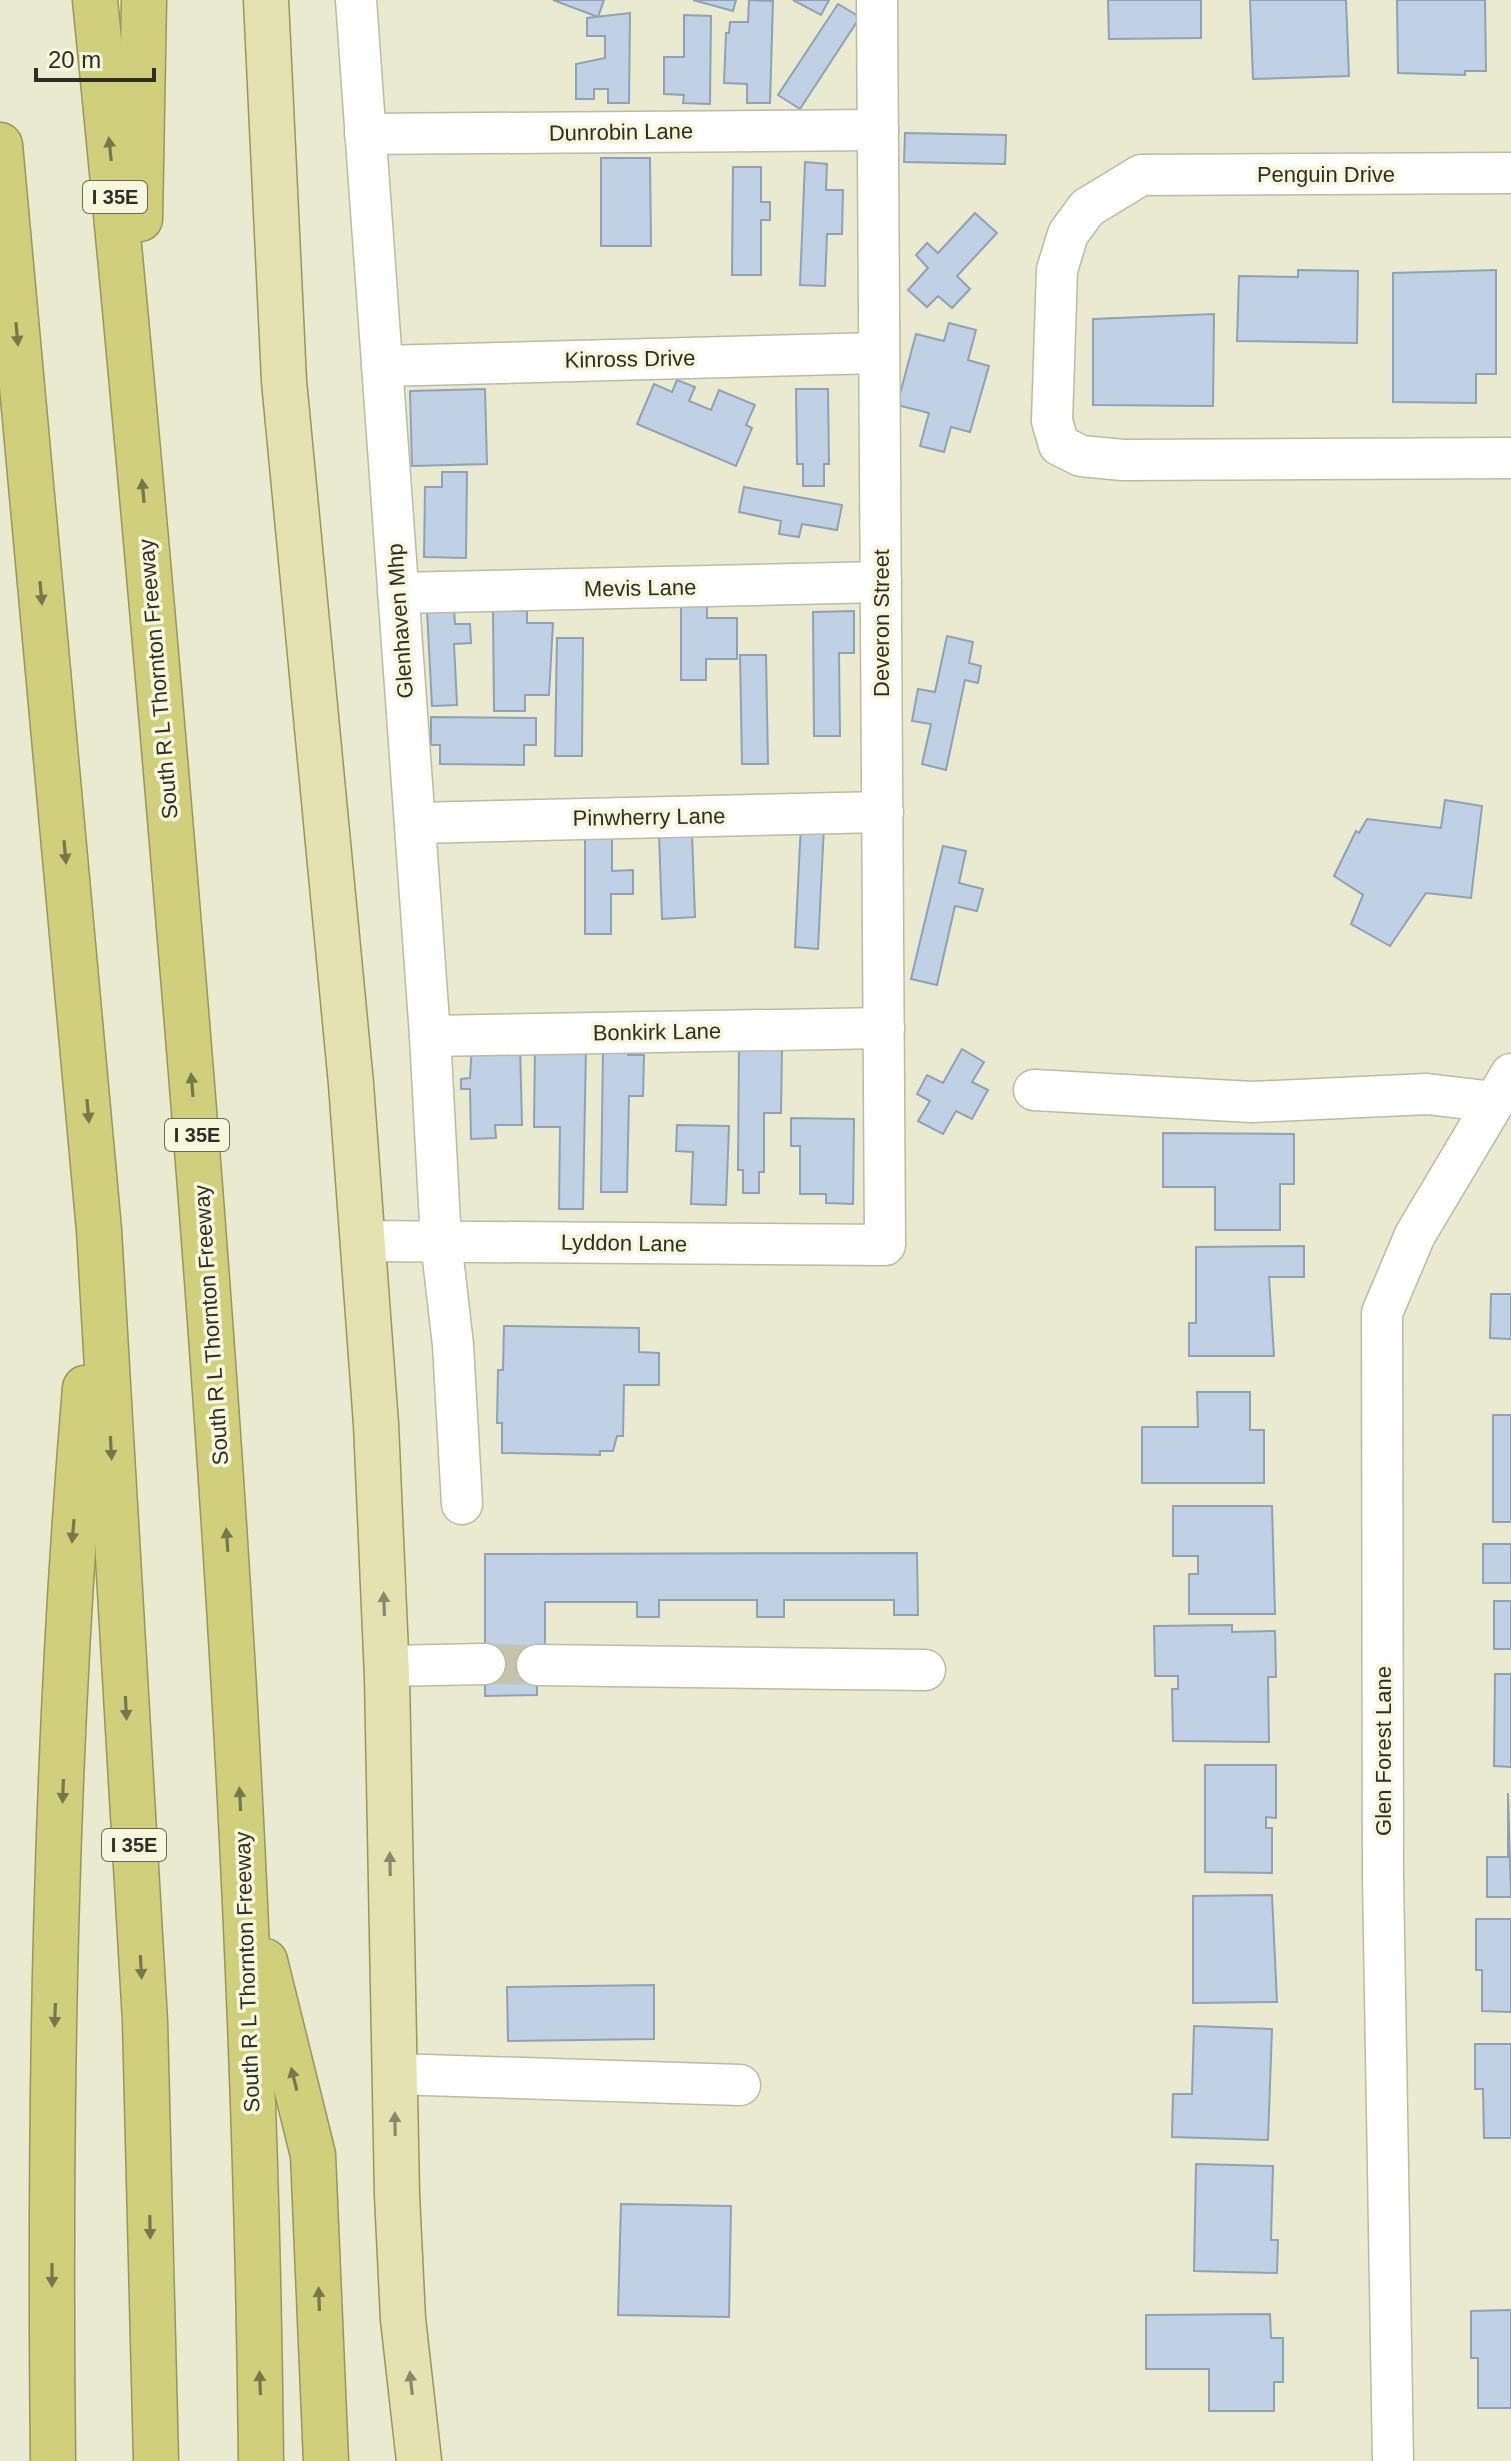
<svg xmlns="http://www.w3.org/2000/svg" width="1511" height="2461" viewBox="0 0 1511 2461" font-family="Helvetica,sans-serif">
	<rect width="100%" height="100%" fill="#e9ead0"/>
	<g fill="#c0d1e5" stroke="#91a1b5" stroke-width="2">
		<path d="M553 0H604L598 17Z"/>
		<path d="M693 0H736L733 11Z"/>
		<path d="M749 0 773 1 770 103H747V84L724 83 726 33H729L730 22H748Z"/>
		<path d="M793 0H829L821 15Z"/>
		<path d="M1108 0H1201V38L1109 39Z"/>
		<path d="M1250 0H1346L1349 76 1253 79Z"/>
		<path d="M1397 0H1485L1486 71H1465V75L1398 73Z"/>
		<path d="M838 4 860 17 800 109 778 95Z"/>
		<path d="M630 13 629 103H608V89H594V99H576V64L605 58V36H587V18Z"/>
		<path d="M684 15 711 16 710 104 683 103 684 95 664 94V57H684Z"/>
		<path d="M905 133 1006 135 1005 164 904 162Z"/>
		<path d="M601 158H650L651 246H601Z"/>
		<path d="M805 162 827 164 826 190H843L842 234H827L825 286 800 285Z"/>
		<path d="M733 167H761V202H770V220H761V275H732Z"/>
		<path d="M975 213 997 233 957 276 970 289 952 308 938 296 927 307 908 290 928 268 916 255 927 243 938 253Z"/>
		<path d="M1298 270 1358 271 1357 343 1237 341 1239 276 1298 277Z"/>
		<path d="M1496 270V374H1476V403L1393 402V273Z"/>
		<path d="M1214 314 1213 406 1093 405V319Z"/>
		<path d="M949 323 976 330 968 360 989 366 970 432 951 427 944 452 920 446 929 413 897 405 916 334 944 341Z"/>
		<path d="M677 380 695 387 689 401 711 410 719 390 755 405 746 425 752 428 736 466 637 424 654 384 672 392Z"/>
		<path d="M485 389 487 464 412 466 410 391Z"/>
		<path d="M796 389H828L829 464H824V486H803V464H797Z"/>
		<path d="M442 472H467L466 558 424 557 425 487H442Z"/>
		<path d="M744 487 842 505 837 530 802 524 799 537 779 534 781 521 739 512Z"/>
		<path d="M681 603H707V618H737V659H706V680H681Z"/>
		<path d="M454 609 455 624H470L471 643 454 644 457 705 432 706 427 610Z"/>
		<path d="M493 611H527V623H553L549 695H525V711H494Z"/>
		<path d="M854 611V653H839L840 736H814L813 612Z"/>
		<path d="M947 636 973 642 969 663 981 666 978 683 965 680 946 770 922 764 931 724 912 721 918 689 935 692Z"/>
		<path d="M557 638H583L582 756H555Z"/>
		<path d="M740 655H766L768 764H742Z"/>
		<path d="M431 717 536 718V745H524V765L440 764V745H431Z"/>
		<path d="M1445 800 1482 806 1471 898 1426 893 1390 946 1351 924 1363 895 1334 876 1356 831 1359 833 1367 819 1441 828Z"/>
		<path d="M585 821H612V871L633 870V894H611V934H585Z"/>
		<path d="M801 824 824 826 818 949 795 947Z"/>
		<path d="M692 833 695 917 662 919 659 834Z"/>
		<path d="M943 846 966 851 959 883 983 889 977 911 955 906 937 985 911 979Z"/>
		<path d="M472 1045H520L522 1125H495L496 1138 471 1139 470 1089H461V1079L470 1078Z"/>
		<path d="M535 1045 586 1046 583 1209H559L560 1127H534Z"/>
		<path d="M739 1047 782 1048 781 1113H764V1172H759V1193H743V1170H738Z"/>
		<path d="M603 1049H628V1055H644L643 1096H629L627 1192H601Z"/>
		<path d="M962 1049 984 1062 972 1082 988 1090 972 1119 956 1111 943 1134 918 1121 930 1101 917 1094 927 1075 943 1083Z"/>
		<path d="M791 1118 854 1119 853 1204 826 1203V1194H800V1146H791Z"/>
		<path d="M677 1125 729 1126 726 1205 691 1204 693 1152 676 1151Z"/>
		<path d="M1163 1133 1294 1134V1184H1280V1230H1215V1187H1163Z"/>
		<path d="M1304 1246V1277H1269L1274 1356H1189V1323H1196V1247Z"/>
		<path d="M1491 1294H1511V1339L1490 1338Z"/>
		<path d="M504 1326 639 1328V1352L659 1353V1385H624L623 1436H617L613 1451H600V1455L502 1453V1423H497L498 1370H503Z"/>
		<path d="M1197 1392H1250V1430H1264V1483H1142V1427H1198Z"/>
		<rect x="1493" y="1415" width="18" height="107"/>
		<path d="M1173 1506H1272L1275 1614H1189V1574H1198V1556H1173Z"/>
		<rect x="1483" y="1544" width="28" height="39"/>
		<path d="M917 1553 918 1615H894V1600H784V1617H757V1600H659V1617H637V1602H545V1648H537V1695L485 1696V1554Z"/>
		<rect x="1494" y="1601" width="17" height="48"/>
		<path d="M1232 1625V1632L1275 1631 1276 1677H1268L1269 1742 1173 1741 1172 1689H1178V1676H1155L1154 1626Z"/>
		<path d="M1495 1674H1511V1767L1494 1766Z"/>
		<path d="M1205 1765H1276V1818L1266 1817V1828H1272V1873L1205 1872Z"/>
		<path d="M1508 1793 1511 1897H1487V1857H1508Z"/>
		<path d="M1272 1895 1277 2002 1193 2003V1896Z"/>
		<path d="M1476 1919H1511V2012L1482 2011V1970H1476Z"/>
		<path d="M654 1985V2039L508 2041 507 1987Z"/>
		<path d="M1194 2026 1272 2029 1268 2140 1172 2137 1173 2094H1192Z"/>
		<path d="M1475 2044H1511V2138H1484L1483 2089H1475Z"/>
		<path d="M1196 2164 1273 2166 1271 2240H1278L1277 2273 1194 2271Z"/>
		<path d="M621 2204 731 2206 729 2317 618 2315Z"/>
		<path d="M1511 2310V2408H1478V2358H1471V2311Z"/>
		<path d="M1270 2314 1271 2338H1283V2382H1274V2411H1209V2369H1146V2315Z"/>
	</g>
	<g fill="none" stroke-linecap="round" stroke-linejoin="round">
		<path stroke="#c4c4ae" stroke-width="40" stroke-dasharray="40 20" stroke-linecap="butt" d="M485 1664 537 1665"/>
		<defs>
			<g id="minor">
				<path d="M356 0 430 1036 441 1241 453 1345 462 1504"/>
				<path d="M365 134 878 130"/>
				<path d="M1511 173 1141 175 1087 208 1068 234 1057 270 1052 421 1059 445 1081 456 1123 460 1511 458"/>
				<path d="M382 366 879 353"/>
				<path d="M398 593 881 582"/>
				<path d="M415 823 883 812"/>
				<path d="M430 1036 884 1028"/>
				<path d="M1034 1090 1252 1102 1427 1094 1494 1102"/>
				<path d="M362 1241 885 1245 877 0"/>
				<path d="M537 1665 925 1670"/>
				<path d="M386 1666 485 1664"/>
				<path d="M394 2074 740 2085"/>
				<path d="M1393 2461 1383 1877 1382 1313 1415 1235 1511 1074"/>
			</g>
			<path id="major" d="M266 0 284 381 351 1084 376 1424 387 1677 397 2195 403 2319 419 2461"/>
			<g id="highway">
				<path d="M95 0C127 317 155 634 181 951 223 1453 256 1957 261 2461"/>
				<path d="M0 145 99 1230 145 2021 156 2461"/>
				<path d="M140 219 144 0"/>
				<path d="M265 1961 313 2155 326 2461"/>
				<path d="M53 2461C49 2104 55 1744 85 1388"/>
			</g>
		</defs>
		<use href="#minor" stroke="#babba2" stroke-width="43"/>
		<use href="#major" stroke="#97975d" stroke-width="47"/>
		<use href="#highway" stroke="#97975d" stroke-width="47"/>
		<use href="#minor" stroke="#fff" stroke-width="40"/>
		<use href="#major" stroke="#e3e2b0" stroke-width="44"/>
		<use href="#highway" stroke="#d0cf7c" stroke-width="44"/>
	</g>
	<defs><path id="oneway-solid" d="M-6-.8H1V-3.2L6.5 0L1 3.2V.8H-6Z" transform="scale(2)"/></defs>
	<g fill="#77764c">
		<use href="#oneway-solid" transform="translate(110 149) rotate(-96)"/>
		<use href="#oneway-solid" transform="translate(17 334) rotate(85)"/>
		<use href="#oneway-solid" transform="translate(143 491) rotate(-95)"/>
		<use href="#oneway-solid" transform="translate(41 593) rotate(85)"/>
		<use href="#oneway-solid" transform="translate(65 852) rotate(85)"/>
		<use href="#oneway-solid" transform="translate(192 1085) rotate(-95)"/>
		<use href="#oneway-solid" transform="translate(88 1111) rotate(85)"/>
		<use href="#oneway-solid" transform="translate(111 1448) rotate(87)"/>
		<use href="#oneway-solid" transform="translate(73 1531) rotate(95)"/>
		<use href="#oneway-solid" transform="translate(227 1540) rotate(-94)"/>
		<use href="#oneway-solid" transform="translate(126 1708) rotate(87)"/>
		<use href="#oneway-solid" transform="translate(63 1791) rotate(92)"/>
		<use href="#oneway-solid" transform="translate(240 1799) rotate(-93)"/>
		<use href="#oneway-solid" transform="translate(141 1967) rotate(87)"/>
		<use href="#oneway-solid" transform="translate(55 2015) rotate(92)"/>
		<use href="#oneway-solid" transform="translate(294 2079) rotate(-104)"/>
		<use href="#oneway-solid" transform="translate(150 2227) rotate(89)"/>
		<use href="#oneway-solid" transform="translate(52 2275) rotate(90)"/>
		<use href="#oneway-solid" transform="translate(319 2299) rotate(-92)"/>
		<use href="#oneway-solid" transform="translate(260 2383) rotate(-92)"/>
	</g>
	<g fill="#88886a">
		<use href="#oneway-solid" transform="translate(384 1604) rotate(-92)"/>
		<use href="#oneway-solid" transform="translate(390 1864) rotate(-91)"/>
		<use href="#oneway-solid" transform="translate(395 2124) rotate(-91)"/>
		<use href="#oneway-solid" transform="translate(411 2383) rotate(-96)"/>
	</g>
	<g text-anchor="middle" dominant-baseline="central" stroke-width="7" stroke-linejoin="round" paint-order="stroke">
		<g fill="#f7f7dd" stroke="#6a6a5c" stroke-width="2">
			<rect x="83" y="181" width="64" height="32" rx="6"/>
			<rect x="165" y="1119" width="64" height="32" rx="6"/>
			<rect x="102" y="1829" width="64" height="32" rx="6"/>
		</g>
		<g font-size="20" font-weight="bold" fill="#2e2e24">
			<text x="115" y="197">I 35E</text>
			<text x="197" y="1135">I 35E</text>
			<text x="134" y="1845">I 35E</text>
		</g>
		<g font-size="22" fill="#2e2e24" stroke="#f7f7dd">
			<text transform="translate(621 132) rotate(-1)">Dunrobin Lane</text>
			<text x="1326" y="174">Penguin Drive</text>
			<text transform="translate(630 359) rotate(-1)">Kinross Drive</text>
			<text transform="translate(640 588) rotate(-1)">Mevis Lane</text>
			<text transform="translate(400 621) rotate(-94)">Glenhaven Mhp</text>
			<text transform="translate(881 623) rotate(-90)">Deveron Street</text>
			<text transform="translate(158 679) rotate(-95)">South R L Thornton Freeway</text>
			<text transform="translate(649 817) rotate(-1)">Pinwherry Lane</text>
			<text transform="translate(657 1032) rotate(-1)">Bonkirk Lane</text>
			<text transform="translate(624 1243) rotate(1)">Lyddon Lane</text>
			<text transform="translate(211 1325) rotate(-94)">South R L Thornton Freeway</text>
			<text transform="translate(1383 1751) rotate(-90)">Glen Forest Lane</text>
			<text transform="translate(247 1972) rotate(-92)">South R L Thornton Freeway</text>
		</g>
	</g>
	<path d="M36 68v12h118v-12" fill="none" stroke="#2e2e24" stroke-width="4"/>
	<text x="48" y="68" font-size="24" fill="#2e2e24" stroke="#f7f7dd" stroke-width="6" paint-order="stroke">20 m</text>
</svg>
